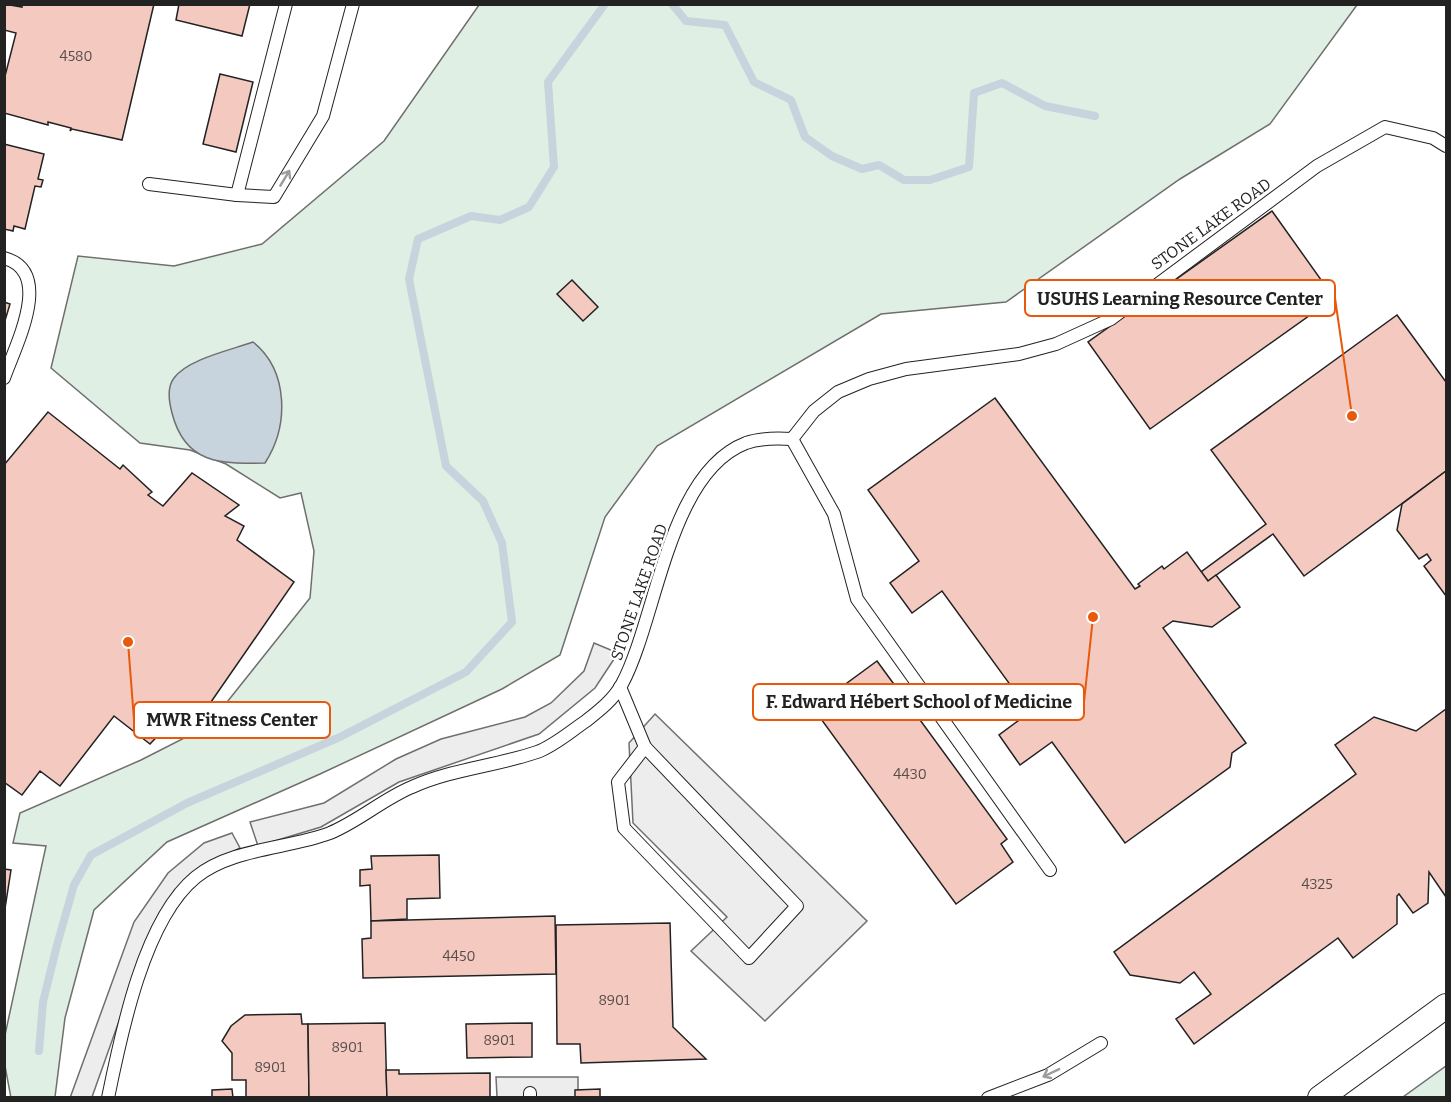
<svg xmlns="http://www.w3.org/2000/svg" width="1451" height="1102" viewBox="0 0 1451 1102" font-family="Bitter,serif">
	<rect width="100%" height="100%" fill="#fff"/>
	<g fill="#e0efe3" stroke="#6f6f6f" stroke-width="1.5">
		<path d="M479 5H1357L1270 124 1180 179 1006 302 881 314 657 446 605 517 560 655 502 689 320 774 167 842 94 910 65 1018 55 1097 11 1098 5 1066V1035L46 846 13 843 20 813 141 760 208 726 310 598 314 551 301 493 280 498 226 464 190 450 140 443 51 368 78 256 174 266 262 244 384 141Z"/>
		<path d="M1446 1066V1097H1403Z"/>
	</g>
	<g fill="#ededed" stroke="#6f6f6f" stroke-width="1.5">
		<path d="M594 643 618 653 595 688 539 734 399 782 321 827 258 846 250 822 324 803 396 759 441 739 525 717 551 703 584 671Z"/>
		<path d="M655 714 867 921 765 1021 691 951 727 917 633 823 629 743Z"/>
		<path d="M232 833 240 848 199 870 151 931 92 1097 70 1098 134 922 168 873 204 843Z"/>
		<path d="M496 1077H578V1097H497Z"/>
	</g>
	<path fill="#c7d3dd" stroke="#6f6f6f" stroke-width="1.5" d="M253 342C289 371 289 426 265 463 220 464 185 464 172 413 169 402 167 387 174 378 188 359 231 350 253 342Z"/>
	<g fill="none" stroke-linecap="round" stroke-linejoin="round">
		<g stroke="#c7d3dd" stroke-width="8">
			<path d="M672 4 686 21 725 25 754 82 791 100 805 137 832 156 862 169 879 165 904 180H930L969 167 974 93 1002 83 1045 106 1095 116"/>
			<path d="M39 1051 43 1002 57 945 74 885 91 855 187 803 340 737 466 672 512 622 502 543 483 501 446 466 409 279 418 239 471 216 500 220 529 207 554 167 548 82 605 4"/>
		</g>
	</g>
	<g fill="#f3c9c0" stroke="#222" stroke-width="1.5">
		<path d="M4 4 22 7V4H154L122 140 72 129 70 131 71 128 48 122V125L4 113V80L16 33 4 30Z"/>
		<path d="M179 4H250L242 36 176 20Z"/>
		<path d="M220 74 253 82 236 152 203 144Z"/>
		<path d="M4 144 44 154 38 179 43 180 41 187 35 186 25 229 14 226 13 231 4 229Z"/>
		<path d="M1272 211 1334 298 1150 429 1088 342Z"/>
		<path d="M572 280 598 307 583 321 557 294Z"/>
		<path d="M4 302 10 304 4 324Z"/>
		<path d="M1397 315 1446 382V471L1304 576 1273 534 1208 581 1201 572 1266 524 1211 450Z"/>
		<path d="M995 398 1135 589 1140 586 1138 584 1162 566 1164 569 1187 552 1208 581 1216 575 1240 607 1212 627 1173 621 1163 628 1246 743 1232 753 1230 767 1125 843 1052 742 1020 765 999 735 1030 712 942 591 912 613 890 583 919 561 868 490Z"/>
		<path d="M48 412 120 469 123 465 152 492 148 495 163 506 192 473 239 505 225 516 244 526 237 540 294 582 202 715 190 702 150 744 114 716 60 786 40 771 22 795 4 782V465Z"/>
		<path d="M1446 471V596L1424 566 1431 560 1427 554 1419 559 1397 530 1402 504Z"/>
		<path d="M877 661 1007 839 1001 844 1013 862 956 904 813 708Z"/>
		<path d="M1446 709V897L1429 872 1428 903 1413 913 1399 894 1397 896V924L1353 958 1338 938 1194 1044 1176 1019 1211 994 1194 972 1180 983 1130 975 1114 952 1356 774 1335 745 1374 717 1416 731Z"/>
		<path d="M439 855 440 898 407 899V919L371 921 370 885 360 886V870L372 869 371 856Z"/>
		<path d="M4 869 11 870 4 915Z"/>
		<path d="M555 916 556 974 363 978 362 939 371 938V921Z"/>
		<path d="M670 923 673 1027 706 1059 581 1063 580 1044H557L556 925Z"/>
		<path d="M301 1014 302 1024H308L309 1098H246V1080H232V1053L222 1041 231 1026 245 1015Z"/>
		<path d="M385 1023 387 1098H309L308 1024Z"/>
		<path d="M532 1023V1057L467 1058 466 1024Z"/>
		<path d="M386 1070H399V1074L490 1073V1098H387Z"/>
		<path d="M232 1089 233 1098H212V1090Z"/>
		<path d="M600 1089V1098H575V1090Z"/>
	</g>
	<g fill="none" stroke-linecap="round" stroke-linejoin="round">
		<defs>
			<g id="service">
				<path d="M149 184 237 195 286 4"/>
				<path d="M237 195 274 197 323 116 353 4"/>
				<path d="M4 258C55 272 15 346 4 378"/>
				<path d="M792 439 834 514 857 599 1050 870"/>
				<path d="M620 687 645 747"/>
				<path d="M645 747 797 906 749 958 624 828 618 782Z"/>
				<path d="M530 1093V1098"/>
				<path d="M108 1098C121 1034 144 919 196 877 232 848 288 849 330 833 359 821 383 799 412 787 452 769 496 766 537 752 554 746 571 731 586 721 600 710 614 699 622 684 657 619 668 473 746 443 760 438 777 438 792 439L814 411 838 392 869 379 906 369 1019 354 1056 344 1111 319 1317 166 1385 127 1433 138 1446 146"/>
				<path d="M988 1098 1048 1075 1101 1043"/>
			</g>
			<path id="minor" d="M1320 1098 1446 1006"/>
		</defs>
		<use href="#service" stroke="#222" stroke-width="14"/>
		<use href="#minor" stroke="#222" stroke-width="26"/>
		<use href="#service" stroke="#fff" stroke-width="12"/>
		<use href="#minor" stroke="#fff" stroke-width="24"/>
	</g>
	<defs><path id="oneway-shaft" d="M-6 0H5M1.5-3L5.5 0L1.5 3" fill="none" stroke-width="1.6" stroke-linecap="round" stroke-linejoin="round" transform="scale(1.5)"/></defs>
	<g stroke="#9c9c9c">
		<use href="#oneway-shaft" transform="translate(285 178) rotate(-59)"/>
		<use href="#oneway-shaft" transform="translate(1051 1073) rotate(154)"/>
	</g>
	<g text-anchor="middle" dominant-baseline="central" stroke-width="4.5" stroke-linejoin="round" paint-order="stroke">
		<g font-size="14" fill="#564c4a">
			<text x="76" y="56">4580</text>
			<text x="910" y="774">4430</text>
			<text x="1317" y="884">4325</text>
			<text x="459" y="956">4450</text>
			<text x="614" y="1000">8901</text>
			<text x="499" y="1040">8901</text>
			<text x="347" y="1047">8901</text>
			<text x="270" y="1067">8901</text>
		</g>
		<g font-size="16" fill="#222" stroke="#fff">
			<text transform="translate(1211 224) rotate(-36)">STONE LAKE ROAD</text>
			<text transform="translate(639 592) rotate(-71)">STONE LAKE ROAD</text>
		</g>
	</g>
	<path fill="none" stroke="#e8590c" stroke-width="2" d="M1352 416L1335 298M1093 617L1084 702M128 642L134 720"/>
	<g fill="#e8590c" stroke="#fff" stroke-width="2">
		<circle cx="1352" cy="416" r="6"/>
		<circle cx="1093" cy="617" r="6"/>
		<circle cx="128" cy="642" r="6"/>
	</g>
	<g fill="#fff" stroke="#e8590c" stroke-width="2">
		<rect x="1025" y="280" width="310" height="36" rx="6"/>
		<rect x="753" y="684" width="331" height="36" rx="6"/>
		<rect x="134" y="702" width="196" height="36" rx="6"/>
	</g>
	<g font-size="18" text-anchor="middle" font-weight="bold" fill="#222">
		<text x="1180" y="305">USUHS Learning Resource Center</text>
		<text x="919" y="708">F. Edward Hébert School of Medicine</text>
		<text x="232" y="726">MWR Fitness Center</text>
	</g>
	<rect width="1451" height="1102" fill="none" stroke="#222222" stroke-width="12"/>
</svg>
